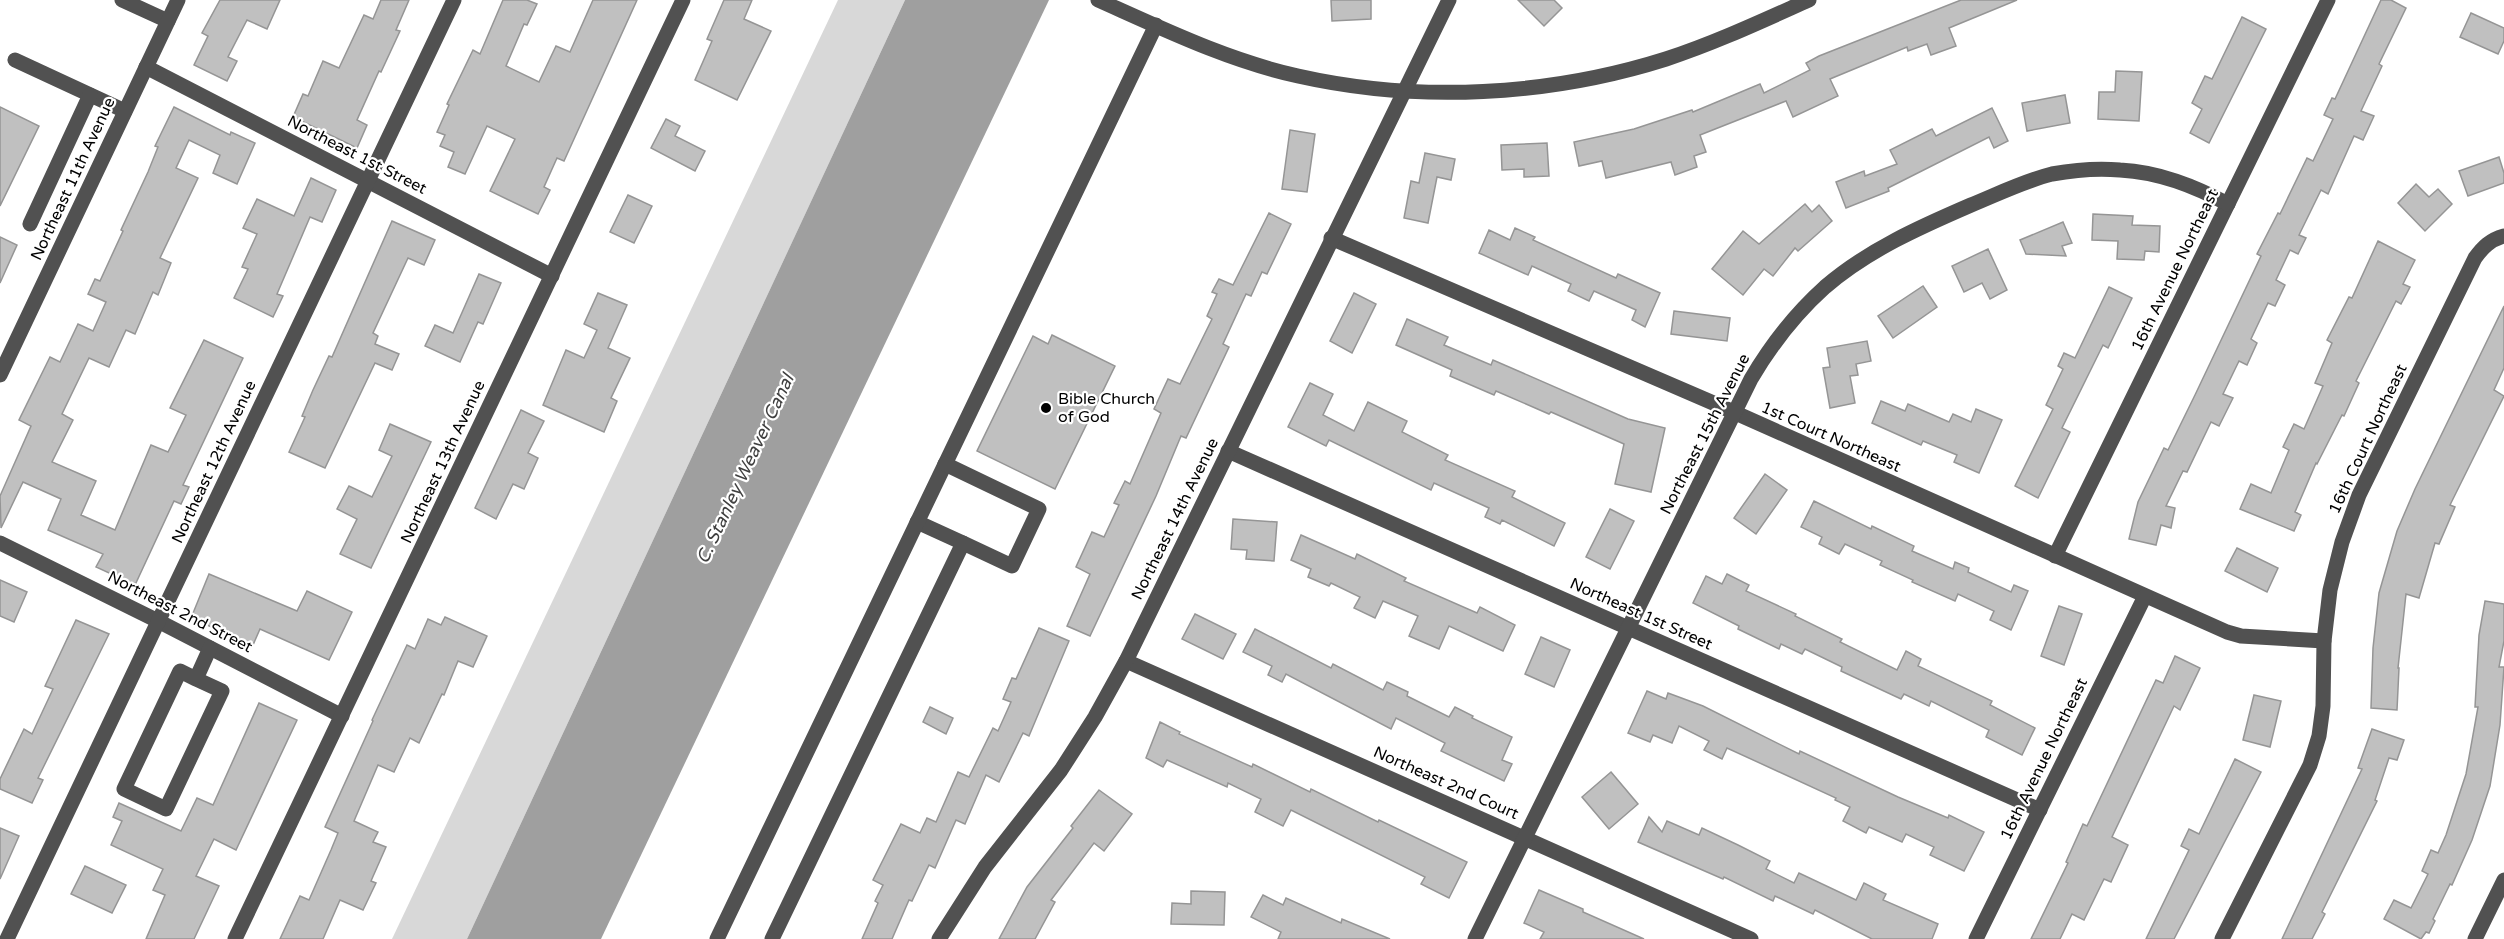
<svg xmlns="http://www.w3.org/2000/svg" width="2504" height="939" viewBox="0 0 2504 939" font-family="'Varela Round',sans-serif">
	<rect width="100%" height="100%" fill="#fff"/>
	<path fill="#d8d8d8" d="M838 0H905L467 939H392Z"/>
	<path fill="#9f9f9f" d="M905 0H1049L601 939H467Z"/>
	<g fill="#c0c0c0" stroke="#959595" stroke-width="1.5">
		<path d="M220 0H280L267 29 247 20 228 57 237 61 227 81 194 65 208 36 202 33Z"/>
		<path d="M381 0H409L396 30 400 31 381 72 379 71 357 120 367 125 357 148 293 117 303 94 308 96 323 61 339 68 364 15 373 19Z"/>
		<path d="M503 0H527L537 4 527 25 524 24 506 66 539 82 556 46 570 52 593 0H637L564 161 557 158 544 187 550 190 538 214 490 191 515 139 487 126 465 174 448 167 454 152 440 146 445 135 437 132 449 105 447 104 473 50 480 54Z"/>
		<path d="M724 0H752L744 19 771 31 737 100 695 80 712 41 707 39Z"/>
		<path d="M1331 0H1371V19L1332 21Z"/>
		<path d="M1518 0H1554L1562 8 1544 26Z"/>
		<path d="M1961 0H2017L1949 28 1956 46 1931 55 1927 44 1908 51 1907 47 1830 79 1838 96 1793 117 1786 101 1700 135 1706 152 1694 156 1697 167 1675 175 1671 162 1606 178 1602 161 1579 166 1574 142 1634 129 1692 110 1693 112 1760 84 1764 93 1810 70 1806 63 1819 56Z"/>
		<path d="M2381 0H2391L2406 8 2379 64 2382 66 2361 111 2374 116 2363 140 2354 136 2328 194 2321 190 2299 235 2306 238 2298 254 2290 250 2276 280 2285 285 2275 306 2268 303 2251 339 2257 343 2247 365 2239 361 2223 394 2233 398 2219 426 2211 422 2187 472 2183 471 2166 506 2175 508 2171 528 2161 525 2156 545 2129 539 2138 502 2164 448 2168 450 2195 395 2261 256 2257 254 2278 213 2280 214 2307 158 2313 161 2333 119 2324 115 2332 98 2335 99Z"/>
		<path d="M2471 13 2504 28V41L2498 54 2460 37Z"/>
		<path d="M2242 17 2266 29 2209 143 2190 133 2202 109 2192 103 2205 76 2212 79Z"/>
		<path d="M2116 71 2142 72 2139 121 2098 119 2099 92H2115Z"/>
		<path d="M2065 95 2070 123 2027 131 2022 103Z"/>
		<path d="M0 107 39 126 0 206Z"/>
		<path d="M174 107 230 135 231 132 255 143 237 184 213 173 220 155 189 140 176 168 198 178 160 258 171 263 158 295 153 292 135 334 126 330 109 367 89 358 62 414 73 420 52 462 96 481 81 515 115 530 151 445 168 452 186 415 170 408 204 340 243 358 183 485 189 487 181 504 174 501 135 585 96 567 103 554 48 530 61 499 23 482 1 528 0 496 31 426 19 420 50 357 60 362 78 324 93 331 106 302 88 294 95 279 100 281 123 231 121 230 148 172 158 147 155 146Z"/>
		<path d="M1992 108 2008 141 1994 148 1989 137 1888 188 1889 191 1846 208 1836 182 1864 171 1865 176 1897 164 1890 150 1932 129 1936 136Z"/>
		<path d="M666 119 680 126 675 136 705 151 695 171 651 148Z"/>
		<path d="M1290 130 1315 134 1307 192 1282 189Z"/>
		<path d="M1547 143 1549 176 1524 177V169L1502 170 1501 145Z"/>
		<path d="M1425 153 1455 159 1451 180 1437 177 1428 223 1404 218 1411 181 1419 183Z"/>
		<path d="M2499 157 2504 173V183L2468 196 2459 171Z"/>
		<path d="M311 178 336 190 322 222 310 217 277 294 283 296 273 317 234 298 248 269 242 267 257 234 243 228 257 199 294 216Z"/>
		<path d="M2416 184 2429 197 2438 189 2452 204 2425 231 2398 203Z"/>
		<path d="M628 195 652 206 634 243 610 232Z"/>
		<path d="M1805 204 1812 212 1819 205 1832 221 1798 251 1795 248 1773 276 1764 269 1743 295 1712 269 1743 231 1759 244Z"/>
		<path d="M1269 213 1291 224 1267 274 1262 272 1251 296 1246 294 1223 344 1229 347 1186 438 1181 436 1156 496 1090 636 1067 626 1090 574 1076 567 1092 532 1104 537 1119 505 1114 503 1125 481 1130 484 1161 413 1154 409 1168 379 1180 384 1212 319 1207 316 1217 294 1212 292 1219 279 1233 285Z"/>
		<path d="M2093 214 2133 216 2132 225 2160 226 2159 252 2145 251 2144 260 2117 259 2118 241 2092 240Z"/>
		<path d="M392 221 435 240 424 265 408 258 373 333 378 336 375 344 399 354 392 370 375 363 325 468 289 452 305 417 302 416 313 390 329 356 332 357Z"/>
		<path d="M2063 222 2072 243 2062 246 2066 256 2026 254 2020 240Z"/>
		<path d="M1515 228 1535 237 1533 240 1616 278 1618 274 1660 293 1645 327 1632 320 1636 310 1594 291 1589 301 1568 291 1571 284 1532 266 1528 275 1479 253 1489 230 1510 240Z"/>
		<path d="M0 237 17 245 0 283Z"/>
		<path d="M2378 241 2415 260 2403 284 2410 287 2401 304 2396 301 2356 381 2359 383 2344 416 2342 415 2317 464 2316 463 2295 512 2301 515 2294 531 2240 509 2251 484 2271 493 2289 450 2283 447 2294 424 2304 429 2323 386 2315 383 2332 343 2327 340 2349 297 2352 298Z"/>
		<path d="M1988 249 2007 290 1990 299 1982 283 1964 292 1952 266Z"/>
		<path d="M479 274 501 283 483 324 478 322 460 362 425 346 435 325 453 333Z"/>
		<path d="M1923 286 1937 307 1893 338 1878 316Z"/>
		<path d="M2109 287 2132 298 2108 348 2103 345 2062 428 2070 432 2038 498 2015 486 2053 409 2046 405 2063 369 2058 366 2064 353 2075 358Z"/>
		<path d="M598 293 627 305 608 348 630 358 611 398 617 401 604 432 543 405 566 350 584 358 597 330 584 324Z"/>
		<path d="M1354 293 1376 304 1352 353 1330 341Z"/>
		<path d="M2504 306V368L2494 390 2504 396 2450 505 2455 507 2439 544 2435 543 2419 598 2406 594 2398 668H2399L2397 710 2371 708 2373 648 2379 593 2397 531 2415 489Z"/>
		<path d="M1674 311 1730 318 1727 341 1671 334Z"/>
		<path d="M1407 319 1448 337 1444 345 1491 365 1493 360 1628 419 1665 428 1651 492 1615 484 1624 444 1551 412 1549 414 1496 391 1494 395 1450 376 1452 370 1396 345Z"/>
		<path d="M1052 335 1115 366 1055 489 977 451 1033 336 1048 344Z"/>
		<path d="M1867 341 1871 361 1856 364 1858 375 1850 376 1855 403 1830 408 1823 368 1830 367 1827 348Z"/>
		<path d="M1310 383 1333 394 1323 415 1354 431 1368 402 1407 421 1402 432 1448 455 1445 460 1515 491 1512 497 1565 523 1554 546 1502 520 1500 524 1485 517 1489 508 1434 483 1431 490 1329 440 1326 446 1288 427Z"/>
		<path d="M1881 401 1905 411 1908 404 1949 422 1953 414 1971 422 1976 409 2002 420 1979 473 1954 462 1957 455 1923 441 1921 445 1872 423Z"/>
		<path d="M521 410 544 421 528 453 538 458 524 489 513 484 496 519 475 508Z"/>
		<path d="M390 424 431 442 371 568 340 554 357 519 337 509 349 486 372 497 392 456 379 450Z"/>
		<path d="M1765 474 1787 490 1756 534 1734 518Z"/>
		<path d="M1814 501 1871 529 1872 526 1914 546 1912 551 1953 569 1955 562 1969 568 1968 572 2011 592 2014 585 2028 591 2011 630 1990 620 1994 611 1958 594 1955 601 1912 582 1913 580 1880 565 1882 561 1845 544 1839 554 1819 544 1822 537 1801 527Z"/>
		<path d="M1610 509 1634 521 1610 569 1586 557Z"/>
		<path d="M1233 519 1277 522 1274 561 1246 559 1247 550 1231 549Z"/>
		<path d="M1301 535 1355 559 1357 554 1406 578 1404 581 1477 613 1480 607 1515 625 1503 651 1449 626 1439 649 1409 636 1418 616 1383 601 1375 618 1354 608 1360 597 1331 583 1329 586 1308 577 1311 569 1291 560Z"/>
		<path d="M2237 548 2278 568 2267 592 2225 571Z"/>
		<path d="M209 574 297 611 307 591 352 612 329 660 260 629 253 645 191 618Z"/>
		<path d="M1727 574 1749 585 1746 591 1796 614 1795 616 1842 639 1840 642 1897 670 1906 651 1921 659 1918 666 1992 701 1990 705 2035 728 2022 755 1986 737 1989 730 1931 701 1929 706 1904 694 1901 699 1841 671 1842 667 1805 649 1802 654 1781 644 1779 649 1738 629 1739 626 1693 603 1706 576 1722 584Z"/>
		<path d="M0 580 27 592 14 622 0 616Z"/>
		<path d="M2485 601 2504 604V641L2499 667H2504L2500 725 2490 786 2472 840 2452 885 2450 884 2433 919 2435 921 2429 933 2426 932 2421 939 2384 919 2394 900 2411 908 2428 874 2422 871 2431 850 2438 853 2446 835 2466 774 2478 707H2475L2479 635Z"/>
		<path d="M2059 606 2082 614 2064 665 2041 656Z"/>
		<path d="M1195 614 1236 634 1223 659 1182 639Z"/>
		<path d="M445 617 487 636 473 667 458 661 444 695 442 694 419 743 410 738 394 772 378 765 354 821 378 832 373 842 386 847 371 881 376 883 363 910 340 900 323 939H280L300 896 309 900 331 850 338 833 325 827 373 721 372 720 407 645 415 649 428 619 441 625Z"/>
		<path d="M76 620 109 634 38 778 43 780 32 803 0 789V779L24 729 32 734 53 689 45 686Z"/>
		<path d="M1039 628 1069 641 1029 736 1023 733 999 782 986 775 965 824 956 820 935 868 929 865 912 901 909 900 892 939H862L878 903 875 901 883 885 873 880 901 824 920 833 927 818 936 822 958 772 969 777 993 728 998 731 1011 702 1003 699 1012 678 1016 679Z"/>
		<path d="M1255 629 1331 668 1333 664 1383 690 1387 682 1408 692 1407 696 1449 717 1455 707 1473 716 1472 718 1512 737 1502 760 1512 764 1504 781 1441 751 1445 743 1396 718 1391 729 1286 674 1282 682 1268 675 1272 666 1243 652Z"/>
		<path d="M1541 637 1570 650 1554 687 1525 674Z"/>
		<path d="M2175 656 2200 668 2180 710 2174 706 2112 837 2128 845 2111 882 2104 879 2084 920 2072 914 2060 939H2031L2068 863 2066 862 2083 824 2087 826 2156 680 2163 683Z"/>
		<path d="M1647 691 1666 699 1668 693 1703 706 1799 754 1800 751 1898 797 1948 818 1949 815 1984 832 1964 871 1930 855 1934 847 1906 834 1902 842 1869 827 1866 833 1843 821 1850 807 1835 800 1836 798 1727 748 1722 759 1704 750 1709 741 1679 726 1672 743 1653 735 1650 742 1628 733Z"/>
		<path d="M2254 695 2281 701 2270 747 2243 740Z"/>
		<path d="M259 703 297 720 236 850 214 839 196 876 219 886 194 939H146L165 895 153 890 163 869 111 845 122 821 113 817 119 803 181 831 197 798 213 805Z"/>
		<path d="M930 707 953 718 946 734 923 722Z"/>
		<path d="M1160 722 1180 732 1179 734 1252 767 1253 764 1310 792 1311 789 1378 822 1379 820 1467 862 1449 898 1421 884 1425 877 1291 810 1283 826 1255 812 1261 799 1228 783 1227 787 1167 760 1163 767 1146 758Z"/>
		<path d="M2372 729 2404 740 2397 760 2389 758 2375 800 2377 801 2322 912 2325 914 2312 939H2282L2362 769 2358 768Z"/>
		<path d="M2235 759 2261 772 2174 939H2146L2189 850 2181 846 2189 829 2199 834Z"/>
		<path d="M1611 772 1638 804 1609 829 1582 797Z"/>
		<path d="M1099 790 1132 814 1104 851 1094 843 1051 900 1055 902 1035 939H999L1027 887 1073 828 1071 826Z"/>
		<path d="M1649 817 1662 832 1667 821 1699 835 1702 828 1738 845 1770 861 1766 869 1794 883 1799 873 1856 900 1864 883 1886 894 1883 900 1938 924 1932 939H1872L1815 910 1813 914 1775 896 1773 901 1724 877 1723 879 1638 842Z"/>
		<path d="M0 828 19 836 0 879Z"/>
		<path d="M85 866 126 885 112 913 71 894Z"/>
		<path d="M1539 890 1583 909V912L1644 939H1540L1544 932 1524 923Z"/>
		<path d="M1191 891 1225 892 1224 925 1171 924 1172 903 1191 904Z"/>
		<path d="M1263 895 1283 905 1286 898 1341 923 1342 919 1390 939H1278L1281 932 1251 917Z"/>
	</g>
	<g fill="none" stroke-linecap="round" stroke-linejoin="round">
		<g stroke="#515151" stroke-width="15">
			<path d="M122 0 168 21"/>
			<path d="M1098 0C1163 29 1229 61 1298 76 1418 103 1549 96 1666 59 1715 43 1762 21 1809 0"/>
			<path d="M15 60 125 111"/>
			<path d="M146 67 552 276"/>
			<path d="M30 224 90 95"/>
			<path d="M1331 238 1711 402 2227 632 2241 636 2324 641"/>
			<path d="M0 375 178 0"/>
			<path d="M1228 451 2040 810"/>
			<path d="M917 522 963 543"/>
			<path d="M0 543 158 621 342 716"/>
			<path d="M2055 556 2328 0"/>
			<path d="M1126 661 1751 939"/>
			<path d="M196 679 180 671 124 789 166 809 222 691 196 679 210 648"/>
			<path d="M7 939 454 0"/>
			<path d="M235 939 683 0"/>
			<path d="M717 939 1156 25"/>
			<path d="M772 939 963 543 1012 566 1039 509 945 464"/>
			<path d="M939 939 985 867 1061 770 1095 717 1126 661 1449 0"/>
			<path d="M1475 939 1751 379C1771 345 1795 314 1825 287 1868 250 1920 227 1971 205 1998 194 2024 181 2052 174 2074 170 2098 168 2120 170 2159 172 2194 186 2228 204"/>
			<path d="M1976 939 2145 596"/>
			<path d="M2222 939 2310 765 2319 736 2323 706 2324 641 2330 590 2342 542 2359 495 2475 258C2483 247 2490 240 2504 236"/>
			<path d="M2475 939 2504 880"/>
		</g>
	</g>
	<circle fill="#000" stroke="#fff" stroke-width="2" cx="1046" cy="408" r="6"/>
	<g text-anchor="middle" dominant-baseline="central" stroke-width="4.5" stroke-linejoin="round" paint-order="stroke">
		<g font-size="16" fill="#000" stroke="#fff">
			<text transform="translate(357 155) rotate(27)">Northeast 1st Street</text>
			<text transform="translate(73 179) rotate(-65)">Northeast 11th Avenue</text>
			<text transform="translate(2175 270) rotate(-64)">16th Avenue Northeast</text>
			<text transform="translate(1705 434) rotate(-63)">Northeast 15th Avenue</text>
			<text transform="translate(1831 437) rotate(24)">1st Court Northeast</text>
			<text transform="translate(2368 439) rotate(-65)">16th Court Northeast</text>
			<text transform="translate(214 462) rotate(-65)">Northeast 12th Avenue</text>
			<text transform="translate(443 462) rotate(-65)">Northeast 13th Avenue</text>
			<text transform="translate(1175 519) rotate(-64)">Northeast 14th Avenue</text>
			<text transform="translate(180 612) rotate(27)">Northeast 2nd Street</text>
			<text transform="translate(1641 614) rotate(24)">Northeast 1st Street</text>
			<text transform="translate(2044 759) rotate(-64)">16th Avenue Northeast</text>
			<text transform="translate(1446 783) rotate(24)">Northeast 2nd Court</text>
		</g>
		<g font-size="16" fill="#000" stroke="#fff" text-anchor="start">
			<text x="1058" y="399">Bible Church<tspan x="1058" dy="18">of God</tspan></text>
		</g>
		<g font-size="18" font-style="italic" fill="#404040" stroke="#fff">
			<text transform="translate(745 469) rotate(-65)">C. Stanley Weaver Canal</text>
		</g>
	</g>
</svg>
